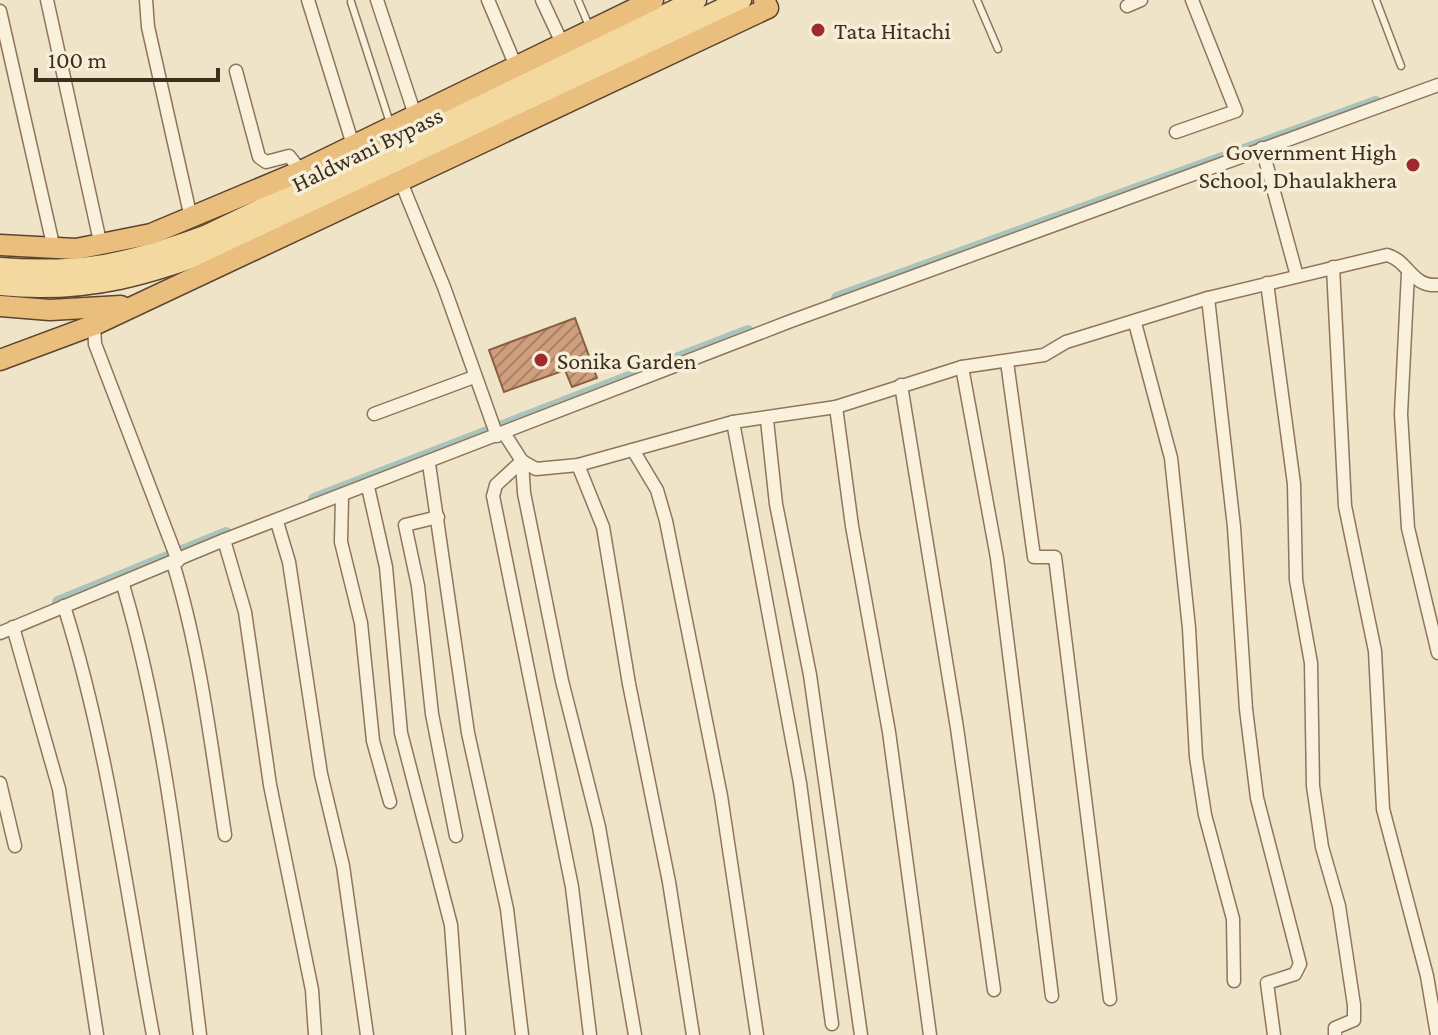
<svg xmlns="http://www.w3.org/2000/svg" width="1438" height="1035" viewBox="0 0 1438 1035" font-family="'Crimson Pro',serif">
	<defs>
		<pattern id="building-hatch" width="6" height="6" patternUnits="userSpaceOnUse" patternTransform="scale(2)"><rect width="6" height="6" fill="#cf9f7d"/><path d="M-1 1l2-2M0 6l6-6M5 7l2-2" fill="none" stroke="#a98266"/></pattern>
	</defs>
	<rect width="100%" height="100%" fill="#f0e4c8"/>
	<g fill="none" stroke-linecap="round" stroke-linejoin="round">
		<g stroke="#a9c4bc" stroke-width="12">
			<path d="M837 298 1376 102"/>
			<path d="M314 499 748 331"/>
			<path d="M58 602 226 533"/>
		</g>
	</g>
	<path fill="url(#building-hatch)" stroke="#8d5f41" stroke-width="2" d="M575 318 597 378 572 387 565 370 504 392 489 350Z"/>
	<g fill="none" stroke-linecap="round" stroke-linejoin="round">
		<defs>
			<g id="service">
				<path d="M578 0 589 26"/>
				<path d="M977 0 998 49"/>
				<path d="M1376 0 1401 66"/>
				<path d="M351 2 390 123"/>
			</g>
			<g id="minor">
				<path d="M47 0 101 246"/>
				<path d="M146 0 148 27 191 218"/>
				<path d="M308 0 353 145"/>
				<path d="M377 0 415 115"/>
				<path d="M488 0 515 64"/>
				<path d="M542 0 562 43"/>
				<path d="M1127 6 1141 0"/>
				<path d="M0 11 54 249"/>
				<path d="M236 71 259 157 266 162 289 156 301 171"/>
				<path d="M1176 132 1236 111 1192 0"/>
				<path d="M1262 148 1297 276"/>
				<path d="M401 182 444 287 497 436"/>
				<path d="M1333 267 1345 506 1375 651 1383 809 1427 976 1437 1035"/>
				<path d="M1408 273 1401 414 1408 528 1438 653"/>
				<path d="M1267 283 1294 484 1296 580 1311 663 1313 786 1322 847 1339 906 1354 1005V1020L1335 1028V1035"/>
				<path d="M1208 298 1234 527 1246 709 1257 798 1300 964 1295 974 1267 983 1274 1035"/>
				<path d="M1135 323 1171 458 1189 628 1196 757 1205 815 1233 919 1234 981"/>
				<path d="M94 325 95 344 178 561"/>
				<path d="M1007 362 1034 557H1055L1110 999"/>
				<path d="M962 367 997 558 1052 996"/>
				<path d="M901 385 957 728 994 990"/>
				<path d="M836 407 852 526 889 732 930 1035"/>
				<path d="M374 414 474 377"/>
				<path d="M767 420 776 504 810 675 861 1035"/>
				<path d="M733 422 800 783 832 1024"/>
				<path d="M504 433 522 461 536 469 578 465 733 422 836 407 962 367 1044 355 1066 342 1208 298 1387 255C1409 261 1411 287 1438 285"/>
				<path d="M633 450 657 490 666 521 721 796 757 1035"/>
				<path d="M522 461 496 485 493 496 572 887 590 1035"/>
				<path d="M522 461 524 493 562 681 599 827 635 1035"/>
				<path d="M429 464 468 733 507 909 522 1035"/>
				<path d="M578 465 603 527 629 684 669 882 693 1035"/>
				<path d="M368 487 386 567 401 733 451 925 459 1035"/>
				<path d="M342 497 341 542 361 623 373 741 390 802"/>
				<path d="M438 517 405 525 418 586 432 714 456 836"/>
				<path d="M277 522 289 562 321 774 343 866 367 1035"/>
				<path d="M224 540 245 612 270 785 312 990 315 1035"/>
				<path d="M173 563C200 651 211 744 225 835"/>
				<path d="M123 585C165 727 182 888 200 1035"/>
				<path d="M64 606C108 746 126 891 153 1035"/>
				<path d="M13 627 59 789 97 1035"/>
				<path d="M0 633 224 540 791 321 1438 85"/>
				<path d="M0 783 15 846"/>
			</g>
			<g id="primary">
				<path d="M0 268C82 274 129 264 205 236L696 0"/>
				<path d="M0 285C87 294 154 274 233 242L741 0"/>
			</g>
			<g id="trunk">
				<path d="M0 245 76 249 151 234 301 171 653 0"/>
				<path d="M0 306 50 310 121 306"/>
				<path d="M0 360 94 325 768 8 764 0"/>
			</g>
		</defs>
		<use href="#service" stroke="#8d765c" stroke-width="9"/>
		<use href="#minor" stroke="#8d765c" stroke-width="15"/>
		<use href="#primary" stroke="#5b4430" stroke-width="23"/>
		<use href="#trunk" stroke="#5b4430" stroke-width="23"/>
		<use href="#service" stroke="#faf1dc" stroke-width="6"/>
		<use href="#minor" stroke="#faf1dc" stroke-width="12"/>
		<use href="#primary" stroke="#f3d9a0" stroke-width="20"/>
		<use href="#trunk" stroke="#eabe7c" stroke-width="20"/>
	</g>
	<g fill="#9e2a2b" stroke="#f7eed8" stroke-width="3">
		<circle cx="818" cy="30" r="8"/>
		<circle cx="1413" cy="165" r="8"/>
		<circle cx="541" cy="360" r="8"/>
	</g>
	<g text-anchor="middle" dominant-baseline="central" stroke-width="7" stroke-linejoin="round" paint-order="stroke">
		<g font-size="24" fill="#3d2e20" stroke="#f7eed8" text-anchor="start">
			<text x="834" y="30">Tata Hitachi</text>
			<text x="1397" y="151" text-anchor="end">Government High<tspan x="1397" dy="28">School, Dhaulakhera</tspan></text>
			<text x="557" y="360">Sonika Garden</text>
		</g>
		<g font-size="24" fill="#3d2e20" stroke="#f7eed8">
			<text transform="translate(367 149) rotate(-26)">Haldwani Bypass</text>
		</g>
	</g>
	<path d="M36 68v12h182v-12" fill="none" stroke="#3d2e20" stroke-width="4"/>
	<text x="48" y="68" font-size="24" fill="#3d2e20" stroke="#f7eed8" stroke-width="6" paint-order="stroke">100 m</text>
</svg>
